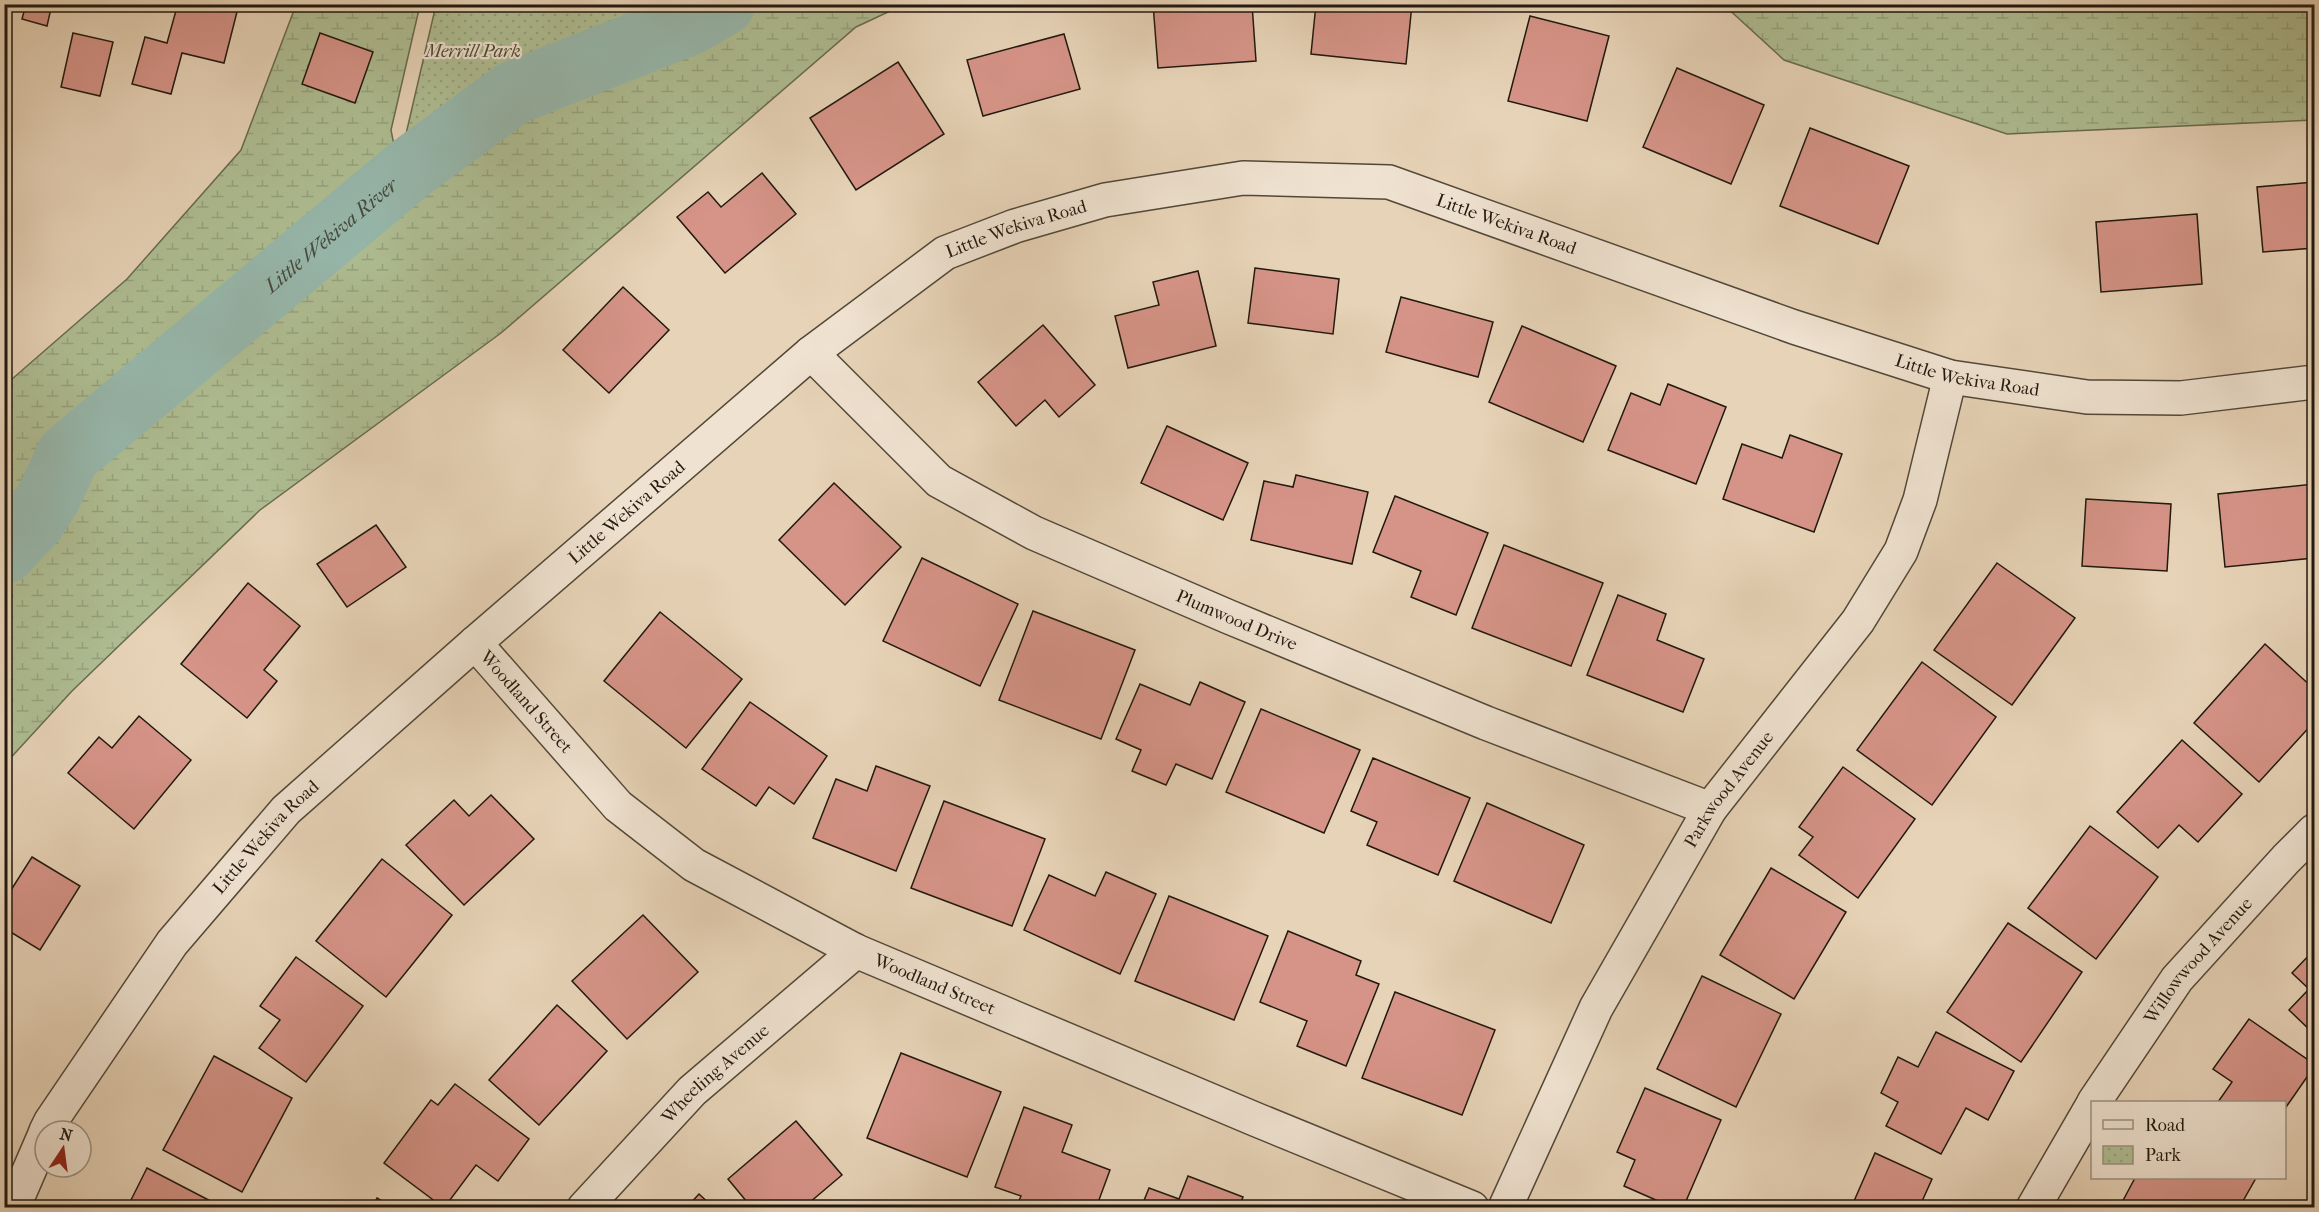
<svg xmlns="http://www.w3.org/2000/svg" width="2319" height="1212" viewBox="0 0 2319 1212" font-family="'IM FELL French Canon',serif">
	<defs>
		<pattern id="wetland-marsh" width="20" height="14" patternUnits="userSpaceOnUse" patternTransform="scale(1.5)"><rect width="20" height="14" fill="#afbe93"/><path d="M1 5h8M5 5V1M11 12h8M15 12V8" fill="none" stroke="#96a37e"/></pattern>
		<pattern id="park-dots" width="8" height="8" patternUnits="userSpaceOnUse" patternTransform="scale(1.5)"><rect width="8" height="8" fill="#afbe93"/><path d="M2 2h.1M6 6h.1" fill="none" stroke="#96a37e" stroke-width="1.8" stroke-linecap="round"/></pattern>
	</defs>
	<rect width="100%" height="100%" fill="#e7d3b7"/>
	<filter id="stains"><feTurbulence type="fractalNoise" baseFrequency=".00333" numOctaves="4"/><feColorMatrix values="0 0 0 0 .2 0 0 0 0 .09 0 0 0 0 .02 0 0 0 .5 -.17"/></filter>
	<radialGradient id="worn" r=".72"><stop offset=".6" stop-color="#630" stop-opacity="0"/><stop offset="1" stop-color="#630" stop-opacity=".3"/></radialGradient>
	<g fill="url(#wetland-marsh)" stroke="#686c50" stroke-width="1.5">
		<path d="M296 5H420L391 130 394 145 402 151 411 150 725 5H903L856 27 501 333 260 510 72 691 5 764 4 386 127 279 241 150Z"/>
		<path d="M1724 5H2314V120L2007 134 1784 60Z"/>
	</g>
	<path fill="url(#park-dots)" stroke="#686c50" stroke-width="1.5" d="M436 5V4L686 5 406 134Z"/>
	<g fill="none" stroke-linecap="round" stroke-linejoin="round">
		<path stroke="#97b8ac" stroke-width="64" id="s1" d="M4 552 34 520 49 497 68 455 412 167 513 93 690 23 723 4"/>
	</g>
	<g fill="#d69488" stroke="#21190e" stroke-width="1.5">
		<path d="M26 4H52L47 26 22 19Z"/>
		<path d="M169 4H239L224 63 182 53 171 94 132 84 145 37 167 43 177 7Z"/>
		<path d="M1153 4H1252L1256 61 1158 68Z"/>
		<path d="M1316 4H1412L1406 64 1311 54Z"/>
		<path d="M1530 16 1609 36 1587 121 1508 101Z"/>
		<path d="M73 33 113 42 100 96 61 87Z"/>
		<path d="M320 33 373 52 355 103 302 84Z"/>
		<path d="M1064 34 1080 89 983 116 967 60Z"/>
		<path d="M898 62 944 134 856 190 810 118Z"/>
		<path d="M1677 68 1764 105 1731 184 1643 147Z"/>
		<path d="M1810 128 1909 166 1878 244 1780 206Z"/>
		<path d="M762 173 796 214 725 273 677 217 708 192 721 207Z"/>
		<path d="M2314 182V248L2263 252 2257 187Z"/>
		<path d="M2197 214 2202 284 2101 292 2096 222Z"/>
		<path d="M1255 268 1339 279 1333 334 1248 323Z"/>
		<path d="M1198 271 1216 346 1128 368 1115 316 1159 305 1153 282Z"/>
		<path d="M623 287 669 330 609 393 563 350Z"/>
		<path d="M1401 297 1493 322 1478 377 1386 352Z"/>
		<path d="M1043 325 1095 385 1059 417 1045 400 1016 426 978 382Z"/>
		<path d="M1522 326 1616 366 1583 442 1489 402Z"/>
		<path d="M1668 384 1726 407 1696 484 1608 450 1631 393 1660 405Z"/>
		<path d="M1167 426 1248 463 1223 520 1141 483Z"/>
		<path d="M1790 435 1842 454 1814 532 1723 499 1742 444 1782 458Z"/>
		<path d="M1296 475 1368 492 1352 564 1251 540 1264 481 1293 487Z"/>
		<path d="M834 483 901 547 845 605 779 540Z"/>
		<path d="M2314 484V558L2225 567 2218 494Z"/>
		<path d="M1395 496 1488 533 1456 615 1411 597 1421 571 1373 552Z"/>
		<path d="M2086 499 2171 504 2167 571 2082 566Z"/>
		<path d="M376 525 406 567 347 607 317 564Z"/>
		<path d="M1504 545 1603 583 1571 666 1472 628Z"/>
		<path d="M922 558 1018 604 980 686 883 641Z"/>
		<path d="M1997 563 2075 618 2012 705 1934 650Z"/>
		<path d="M248 583 300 626 264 670 277 681 247 718 181 664Z"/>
		<path d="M1618 595 1666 614 1657 640 1704 659 1683 712 1587 675Z"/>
		<path d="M1033 611 1135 650 1101 739 999 700Z"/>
		<path d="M660 612 742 679 686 748 604 681Z"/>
		<path d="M2265 644 2314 689V722L2259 782 2194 723Z"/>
		<path d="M1922 662 1996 717 1932 805 1857 750Z"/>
		<path d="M1200 682 1245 702 1212 779 1176 764 1166 785 1132 771 1141 750 1116 739 1140 684 1190 705Z"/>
		<path d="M750 702 827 756 794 804 769 787 756 806 702 769Z"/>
		<path d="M1261 709 1360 750 1324 833 1226 792Z"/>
		<path d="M139 716 191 760 134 829 68 773 99 737 112 748Z"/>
		<path d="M2182 740 2242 794 2198 842 2179 825 2158 848 2117 812Z"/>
		<path d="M1373 758 1470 798 1438 875 1367 845 1377 822 1351 811Z"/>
		<path d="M876 766 930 786 896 871 813 838 836 779 867 791Z"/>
		<path d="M1843 767 1915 819 1858 898 1799 855 1813 837 1799 827Z"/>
		<path d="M491 795 534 839 464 905 406 845 454 800 469 816Z"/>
		<path d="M944 801 1045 839 1012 926 911 888Z"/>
		<path d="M1487 803 1584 845 1551 923 1454 881Z"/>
		<path d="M2090 826 2158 877 2096 959 2028 908Z"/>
		<path d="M32 857 80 886 40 950 4 928V901Z"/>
		<path d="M382 859 452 915 386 997 316 941Z"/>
		<path d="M1771 868 1846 912 1794 999 1720 955Z"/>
		<path d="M1106 872 1156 894 1120 974 1024 930 1049 875 1095 896Z"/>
		<path d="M1169 896 1268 936 1234 1020 1135 981Z"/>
		<path d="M643 915 698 972 627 1039 572 981Z"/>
		<path d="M2008 923 2082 972 2021 1062 1947 1012Z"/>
		<path d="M1288 931 1361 961 1356 975 1379 984 1346 1066 1297 1046 1307 1021 1260 1002Z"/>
		<path d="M2314 950V1034L2289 1010 2309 989 2292 973Z"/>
		<path d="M296 957 363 1006 306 1082 259 1048 280 1020 260 1006Z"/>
		<path d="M1702 976 1781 1014 1736 1107 1657 1069Z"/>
		<path d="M1395 992 1495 1030 1462 1115 1362 1078Z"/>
		<path d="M557 1005 607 1051 539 1125 489 1080Z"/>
		<path d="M2249 1019 2314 1064V1067L2284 1110V1102H2218L2232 1082 2213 1069Z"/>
		<path d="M1936 1032 2014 1071 1988 1120 1966 1108 1941 1154 1886 1126 1898 1102 1881 1093 1898 1057 1918 1067Z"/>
		<path d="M901 1053 1001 1092 967 1177 867 1138Z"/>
		<path d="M214 1056 292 1098 242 1192 163 1150Z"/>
		<path d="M455 1084 529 1139 498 1181 476 1165 444 1208 384 1163 431 1100 438 1105Z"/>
		<path d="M1645 1088 1721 1120 1683 1208H1674L1624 1186 1635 1160 1617 1152Z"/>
		<path d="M1024 1107 1072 1125 1062 1152 1110 1170 1096 1208H1016L1021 1196 995 1187Z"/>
		<path d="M796 1121 842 1175 803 1208H752L728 1179Z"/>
		<path d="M1875 1153 1932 1179 1919 1208H1851Z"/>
		<path d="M147 1168 222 1207 127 1208Z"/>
		<path d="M1188 1176 1243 1197 1239 1208H1141L1149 1188 1179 1199Z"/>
		<path d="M2135 1178H2256L2239 1208H2119Z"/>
		<path d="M699 1194 714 1208H686Z"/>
		<path d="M377 1198 393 1208H372Z"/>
	</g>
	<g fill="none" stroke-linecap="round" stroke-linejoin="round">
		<defs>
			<g id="street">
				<path id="s2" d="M811 353 939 481 1034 533 1229 617 1486 723 1710 809"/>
				<path id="s3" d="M475 643 618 806 694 865 856 951 1257 1120 1472 1208"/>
				<path id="s4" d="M2094 1102 2177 979 2286 859 2314 831"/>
				<path id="s5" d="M46 1131 51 1121 172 943 286 810 475 643 811 353 945 253 1015 226 1105 200 1243 178 1389 182 1794 327 1950 377 2087 397 2181 398 2314 382"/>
				<path d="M13 1208 45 1134"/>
				<path id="s6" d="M584 1208 692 1091 856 951"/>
				<path id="s7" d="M1505 1208 1596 1008 1710 809 1858 621 1901 551 1920 500 1950 377"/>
				<path d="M2033 1208 2092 1106"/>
			</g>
		</defs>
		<use href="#street" stroke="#524838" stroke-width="36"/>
		<use href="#street" stroke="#efe2d0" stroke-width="33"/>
	</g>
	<g text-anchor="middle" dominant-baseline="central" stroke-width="4.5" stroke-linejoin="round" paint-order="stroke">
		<g font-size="18" font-style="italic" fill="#4c4b36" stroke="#efe2d0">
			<text x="473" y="51">Merrill Park</text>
		</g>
		<g font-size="18" fill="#21190e" stroke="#efe2d0">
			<text stroke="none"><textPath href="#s5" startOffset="1844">Little Wekiva Road</textPath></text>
			<text stroke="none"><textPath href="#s5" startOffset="1340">Little Wekiva Road</textPath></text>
			<text stroke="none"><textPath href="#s5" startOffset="2330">Little Wekiva Road</textPath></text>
			<text stroke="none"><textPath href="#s5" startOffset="854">Little Wekiva Road</textPath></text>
			<text stroke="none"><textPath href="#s2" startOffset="510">Plumwood Drive</textPath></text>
			<text stroke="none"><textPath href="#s3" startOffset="78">Woodland Street</textPath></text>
			<text stroke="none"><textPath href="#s7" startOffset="476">Parkwood Avenue</textPath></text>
			<text stroke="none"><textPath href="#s5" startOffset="368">Little Wekiva Road</textPath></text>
			<text stroke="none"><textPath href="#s4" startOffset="176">Willowwood Avenue</textPath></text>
			<text stroke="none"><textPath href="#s3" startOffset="582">Woodland Street</textPath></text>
			<text stroke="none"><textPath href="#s6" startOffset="188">Wheeling Avenue</textPath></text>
		</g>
		<g font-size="20" font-style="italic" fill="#44493d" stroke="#efe2d0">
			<text stroke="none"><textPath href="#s1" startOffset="460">Little Wekiva River</textPath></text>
		</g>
	</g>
	<rect width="2319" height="1212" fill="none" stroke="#e7d3b7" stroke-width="24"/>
	<rect x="6" y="6" width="2307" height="1200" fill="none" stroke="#21190e" stroke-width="3"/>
	<rect x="12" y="12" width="2295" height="1188" fill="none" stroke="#21190e" stroke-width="1.5"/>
	<rect x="2091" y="1101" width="195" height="78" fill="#efe2d0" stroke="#9d9282" stroke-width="1.5"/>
	<rect x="2103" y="1120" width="30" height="9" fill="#efe2d0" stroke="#9d9282" stroke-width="1.5"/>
	<text x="2145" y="1131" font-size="18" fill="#21190e">Road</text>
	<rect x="2103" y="1146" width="30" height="18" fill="url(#park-dots)" stroke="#9d9282" stroke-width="1.5"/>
	<text x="2145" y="1161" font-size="18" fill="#21190e">Park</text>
	<g transform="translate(63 1149) rotate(13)"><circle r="28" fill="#efe2d0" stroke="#9d9282" stroke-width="1.5"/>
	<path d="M0-4.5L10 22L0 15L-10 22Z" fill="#8f2418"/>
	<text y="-9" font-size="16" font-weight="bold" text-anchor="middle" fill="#21190e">N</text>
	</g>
	<rect width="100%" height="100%" filter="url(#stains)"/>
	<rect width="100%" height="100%" fill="url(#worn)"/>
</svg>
